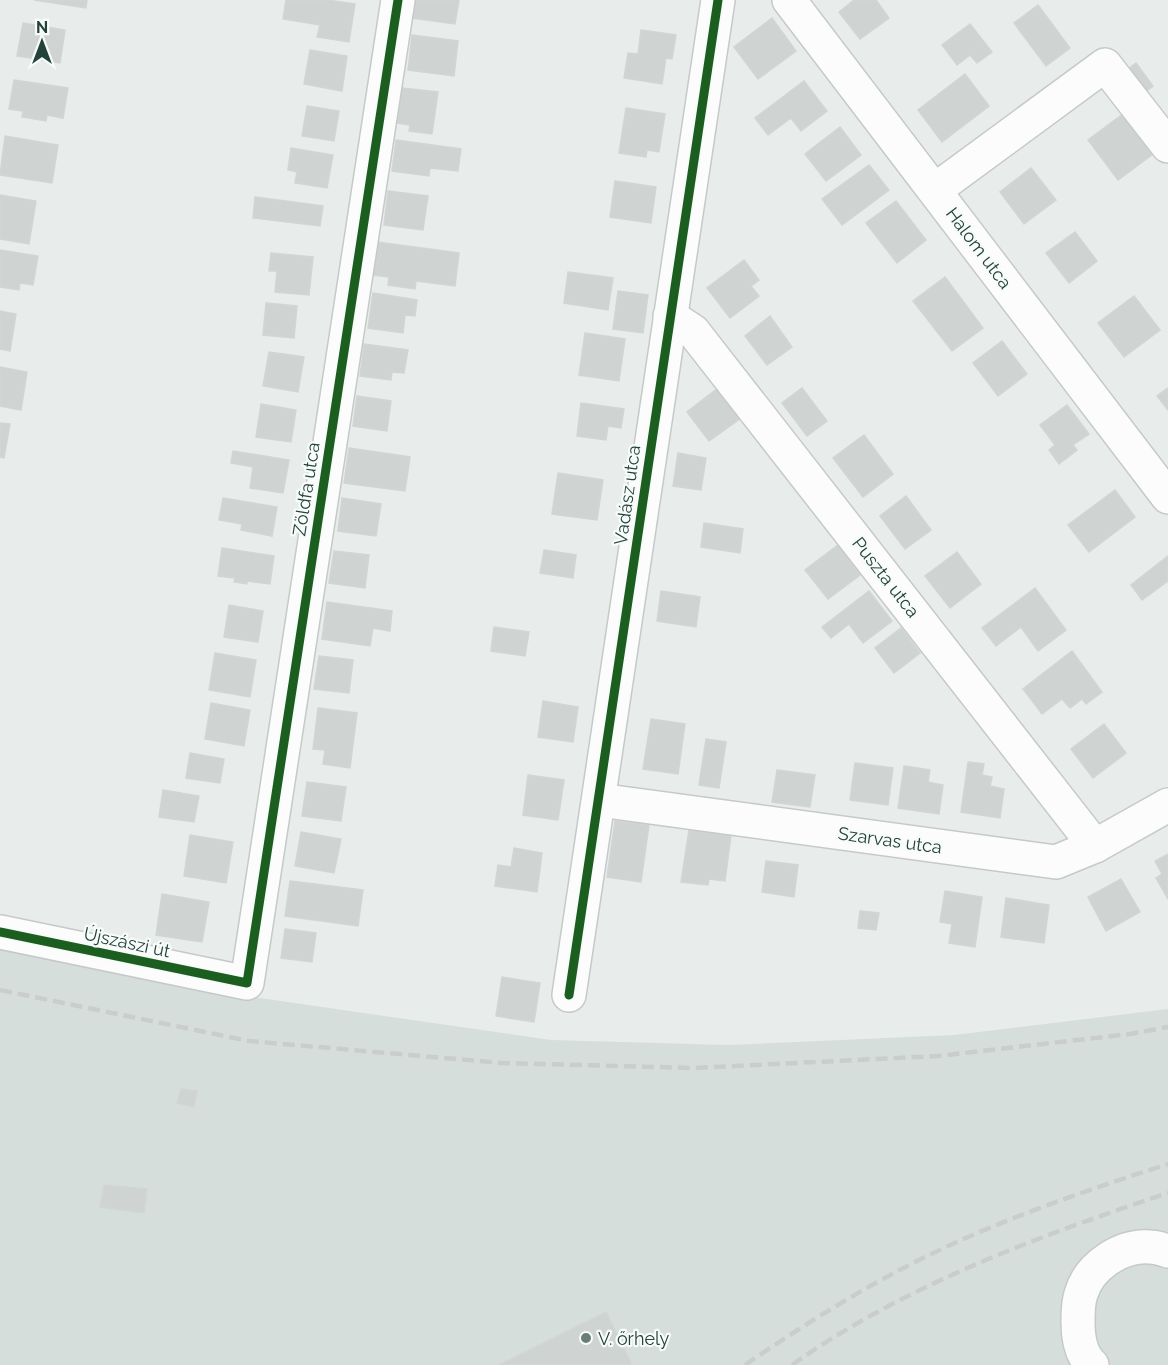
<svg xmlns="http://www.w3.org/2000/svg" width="1168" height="1365" viewBox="0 0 1168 1365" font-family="Raleway,sans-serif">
	<rect width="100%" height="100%" fill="#e8edeb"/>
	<path fill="#d6dedb" d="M0 943 260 998 551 1040 728 1045 954 1035 1168 1009V1365H0Z"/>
	<g fill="#cfd4d2" stroke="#d1d6d4" stroke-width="1.5">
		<path d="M34 0H87L86 8Z"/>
		<path d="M286 0H327L355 4 349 42 317 37 320 25 283 19Z"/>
		<path d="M414 0H459L455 24 412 18Z"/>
		<path d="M854 0H876L889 18 860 39 839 12Z"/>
		<path d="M1038 5 1070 48 1046 66 1014 23Z"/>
		<path d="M772 18 796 51 758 79 734 47Z"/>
		<path d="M23 23 65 30 60 63 17 56Z"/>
		<path d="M970 24 992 52 977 63 970 55 957 65 942 45Z"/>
		<path d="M641 30 676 35 672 59 666 58 662 84 624 78 628 53 638 54Z"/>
		<path d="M412 35 458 41 454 76 408 70Z"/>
		<path d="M310 50 347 56 342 91 304 84Z"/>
		<path d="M1136 63 1153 86 1140 96 1123 73Z"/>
		<path d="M965 74 989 106 942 142 918 110Z"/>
		<path d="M14 80 68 88 63 118 47 115 46 121 22 117 23 111 9 109Z"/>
		<path d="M804 81 827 111 801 131 791 118 768 135 755 118Z"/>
		<path d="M402 88 438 92 432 134 409 131 410 125 397 123Z"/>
		<path d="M307 106 339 111 334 141 302 136Z"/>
		<path d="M626 108 665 114 659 152 647 150 646 157 619 153Z"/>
		<path d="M1127 111 1157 151 1118 180 1088 140Z"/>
		<path d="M840 127 861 155 826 181 805 154Z"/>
		<path d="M5 136 58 145 52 183 0 175Z"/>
		<path d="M396 140 461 149 458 171 430 168 429 176 392 171Z"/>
		<path d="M291 148 333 155 327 188 295 183 297 172 288 170Z"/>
		<path d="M869 165 889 190 842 225 822 199Z"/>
		<path d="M1031 168 1056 200 1024 224 1000 192Z"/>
		<path d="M615 181 656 187 651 223 610 217Z"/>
		<path d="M388 191 428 196 423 230 384 225Z"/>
		<path d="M0 195 36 201 29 244 0 239Z"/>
		<path d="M255 197 323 206 320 226 253 218Z"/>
		<path d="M896 201 926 240 897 263 866 223Z"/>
		<path d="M1075 232 1097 261 1069 283 1046 253Z"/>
		<path d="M377 242 459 253 455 286 416 281 415 289 388 285 389 277 373 275Z"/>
		<path d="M0 250 38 256 33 285 20 283 19 290 0 287Z"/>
		<path d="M271 253 313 257 309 295 275 292 277 271H269Z"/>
		<path d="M744 260 759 280 751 286 759 296 730 318 707 288Z"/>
		<path d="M568 272 613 278 608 310 564 303Z"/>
		<path d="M945 277 983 328 952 351 913 301Z"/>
		<path d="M618 291 648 295 643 333 613 329Z"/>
		<path d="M373 293 417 300 415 316 405 315 403 333 368 328Z"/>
		<path d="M1134 296 1160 330 1124 357 1098 323Z"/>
		<path d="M266 303 297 306 294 338 263 335Z"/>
		<path d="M0 311 16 314 10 351 0 349Z"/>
		<path d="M770 316 792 347 767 365 745 336Z"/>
		<path d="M585 333 625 339 619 381 579 375Z"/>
		<path d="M1002 341 1027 374 998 396 973 363Z"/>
		<path d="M364 344 408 350 404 373 392 372 391 380 360 376Z"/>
		<path d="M269 352 304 357 298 392 263 386Z"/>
		<path d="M0 367 27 372 21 410 0 406Z"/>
		<path d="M718 388 741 418 709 441 687 412Z"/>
		<path d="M802 388 827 421 807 436 782 403Z"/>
		<path d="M1168 388V410L1157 396Z"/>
		<path d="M357 396 391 401 387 431 353 426Z"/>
		<path d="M581 403 624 409 621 428 608 426 606 440 577 436Z"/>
		<path d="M261 404 296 410 291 442 256 437Z"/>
		<path d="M1067 405 1089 434 1073 445 1077 450 1059 464 1049 450 1055 445 1040 425Z"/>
		<path d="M0 423 10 424 4 458 0 457Z"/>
		<path d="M864 435 893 474 863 497 833 458Z"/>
		<path d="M349 448 410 457 405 491 344 483Z"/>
		<path d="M233 451 289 460 283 493 250 488 253 467 231 463Z"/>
		<path d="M678 453 706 458 701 490 673 486Z"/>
		<path d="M558 473 603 480 597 520 552 514Z"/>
		<path d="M1115 490 1135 517 1089 552 1068 525Z"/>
		<path d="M906 496 931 530 905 549 880 516Z"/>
		<path d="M223 498 277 507 272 536 241 530 242 524 219 520Z"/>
		<path d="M342 498 381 504 376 536 338 531Z"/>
		<path d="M704 523 743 529 740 553 701 547Z"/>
		<path d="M838 545 860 575 828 599 805 570Z"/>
		<path d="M222 548 274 556 270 584 247 581V584L234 582 235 578 218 576Z"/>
		<path d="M544 550 576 555 573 578 540 573Z"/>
		<path d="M334 551 369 555 365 588 329 583Z"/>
		<path d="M957 552 981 584 950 608 925 576Z"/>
		<path d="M1168 556V581L1142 600 1131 585Z"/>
		<path d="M1035 588 1066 630 1038 651 1021 627 996 646 982 628Z"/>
		<path d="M661 591 700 597 696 627 657 621Z"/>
		<path d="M869 591 892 621 863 643 849 624 831 638 822 627Z"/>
		<path d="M327 602 392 611 390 631 373 628 370 646 322 639Z"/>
		<path d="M229 605 263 611 258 642 224 637Z"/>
		<path d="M494 627 529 632 525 656 491 651Z"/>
		<path d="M901 628 920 653 894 673 875 648Z"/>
		<path d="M1072 651 1102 692 1086 704 1082 699 1070 708 1062 699 1042 714 1023 689Z"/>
		<path d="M215 653 256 660 250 697 209 690Z"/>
		<path d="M319 656 353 660 349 693 314 689Z"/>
		<path d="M543 701 578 707 573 742 538 737Z"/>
		<path d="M211 703 250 710 244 746 205 739Z"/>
		<path d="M318 708 357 713 350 768 323 764 325 750 313 749Z"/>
		<path d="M651 719 685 724 678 774 643 769Z"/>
		<path d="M1104 724 1126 753 1093 778 1071 749Z"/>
		<path d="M706 739 726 742 719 788 699 785Z"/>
		<path d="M190 753 224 759 220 783 186 778Z"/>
		<path d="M968 762 984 764 982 775 992 777 990 786 1004 789 1000 818 961 812Z"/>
		<path d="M855 763 893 768 888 805 850 800Z"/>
		<path d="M904 766 930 770 928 782 943 785 939 814 898 808Z"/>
		<path d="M777 770 815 775 810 807 772 802Z"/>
		<path d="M528 775 564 780 558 820 523 815Z"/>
		<path d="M307 782 346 787 341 821 302 816Z"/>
		<path d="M163 790 199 796 194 822 159 817Z"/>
		<path d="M615 821 649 825 641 882 607 877Z"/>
		<path d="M689 830 731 836 725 881 709 879 708 885 681 882Z"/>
		<path d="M301 832 341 839 334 873 295 866Z"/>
		<path d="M190 835 233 842 226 883 184 876Z"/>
		<path d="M514 848 542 853 537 892 495 886 498 865 511 867Z"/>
		<path d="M1168 854V899L1156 878 1162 874 1155 861Z"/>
		<path d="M766 861 798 865 794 897 762 892Z"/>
		<path d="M1121 879 1140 912 1106 931 1088 897Z"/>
		<path d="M290 881 363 890 358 926 285 916Z"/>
		<path d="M945 891 982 897 975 947 949 943 952 924 940 922Z"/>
		<path d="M162 894 209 902 202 942 156 935Z"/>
		<path d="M1006 898 1049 905 1044 943 1001 937Z"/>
		<path d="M860 911 879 913 876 930 858 928Z"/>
		<path d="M285 929 316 933 312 962 281 958Z"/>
		<path d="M502 977 540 983 534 1022 496 1016Z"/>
		<path d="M181 1089 197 1091 194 1107 177 1103Z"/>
		<path d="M104 1185 147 1189 144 1213 100 1207Z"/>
		<path d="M606 1312 631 1363 628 1365H499Z"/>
	</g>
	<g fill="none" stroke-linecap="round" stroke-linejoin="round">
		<defs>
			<g id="minor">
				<path d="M789 0 1168 497"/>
				<path d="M935 190 1105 65 1168 146"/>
				<path d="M670 316 693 331 1095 846"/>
				<path d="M599 800 1056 862 1095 846 1168 805"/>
				<path d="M0 932 247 983 398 0"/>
				<path d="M569 995 718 0"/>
				<path d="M1092 1365C1081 1355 1078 1337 1078 1322 1078 1313 1078 1302 1081 1294 1089 1266 1121 1245 1150 1247 1156 1247 1162 1249 1168 1251"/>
			</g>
		</defs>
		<use href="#minor" stroke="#c5cac8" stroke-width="36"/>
		<use href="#minor" stroke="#fcfcfc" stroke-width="33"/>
		<g stroke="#c9cdcc" stroke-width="4.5" stroke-dasharray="12 6" stroke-linecap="butt">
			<path d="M0 990 249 1041 502 1063 694 1068 938 1056 1130 1034 1168 1027"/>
			<path d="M745 1365C818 1315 893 1269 975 1234 1038 1207 1103 1185 1168 1164"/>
			<path d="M792 1365C901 1287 1041 1235 1168 1193"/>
		</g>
		<defs>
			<g id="cycleway">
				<path d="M0 932 247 983 398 0"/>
				<path d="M569 995 718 0"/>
			</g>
		</defs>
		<use href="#cycleway" stroke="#f7fbf9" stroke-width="13"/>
		<use href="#cycleway" stroke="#1b5e20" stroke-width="9"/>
	</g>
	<circle fill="#697e78" stroke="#f7fbf9" stroke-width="2" cx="586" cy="1338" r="6"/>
	<g text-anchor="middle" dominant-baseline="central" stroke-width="4.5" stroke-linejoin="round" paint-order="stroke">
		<g font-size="18" fill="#24423a" stroke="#f7fbf9">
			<text transform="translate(979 248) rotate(53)">Halom utca</text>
			<text transform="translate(306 489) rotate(-81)">Zöldfa utca</text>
			<text transform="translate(627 495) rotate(-82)">Vadász utca</text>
			<text transform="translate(886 577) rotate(52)">Puszta utca</text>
			<text transform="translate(890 840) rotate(8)">Szarvas utca</text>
			<text transform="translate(127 942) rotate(12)">Újszászi út</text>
		</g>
		<g font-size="18" fill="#24423a" stroke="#f7fbf9" text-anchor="start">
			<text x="598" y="1338">V. őrhely</text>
		</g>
	</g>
	<g transform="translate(42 42)" stroke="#f7fbf9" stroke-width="4.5" paint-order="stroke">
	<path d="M0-4.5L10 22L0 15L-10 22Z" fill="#24423a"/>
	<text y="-9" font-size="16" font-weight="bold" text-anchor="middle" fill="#24423a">N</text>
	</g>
</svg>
